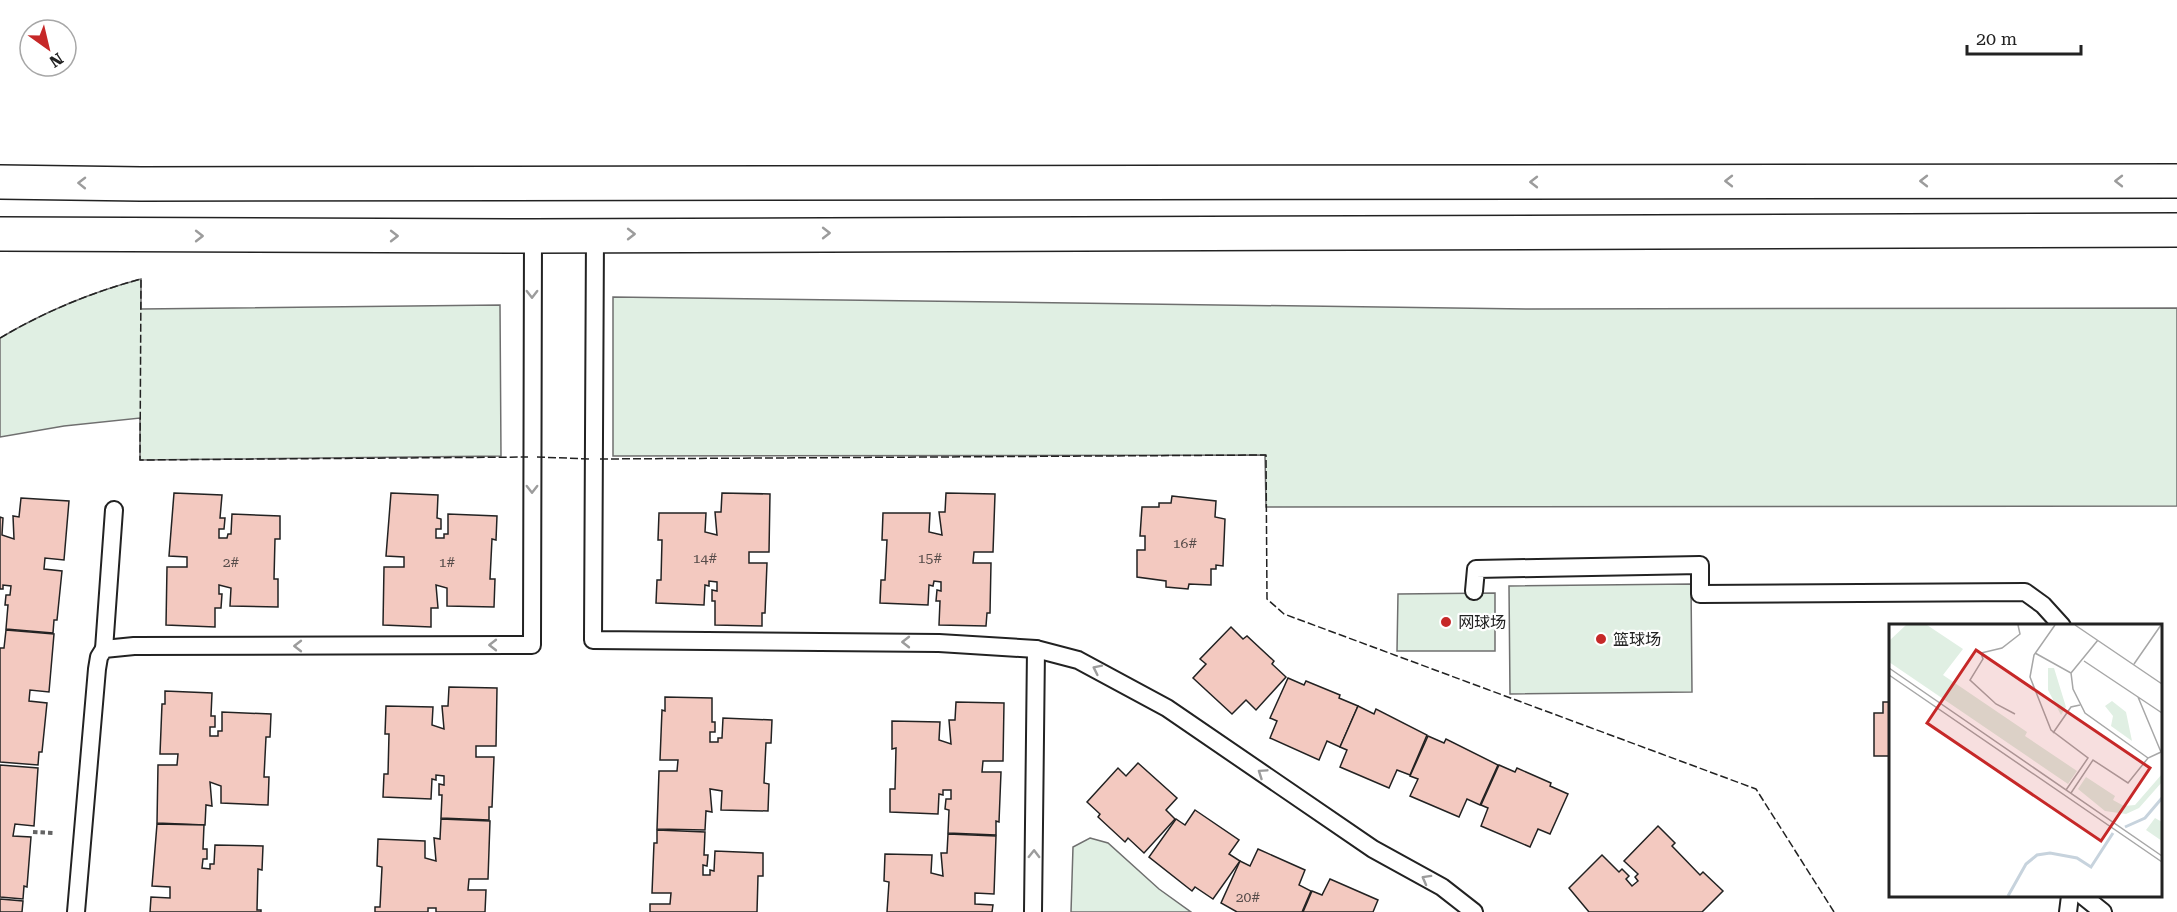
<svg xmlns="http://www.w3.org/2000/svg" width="2177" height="912" viewBox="0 0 2177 912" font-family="'Roboto Serif','Noto Sans SC',serif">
	<rect width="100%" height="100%" fill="#fff"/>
	<g fill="#e0efe3" stroke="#6f6f6f" stroke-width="1.5">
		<path d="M141 279V309L500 305 501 456 140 460V418L64 426 0 437V338C44 312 92 292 141 279Z"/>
		<path d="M613 297 1529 309 2177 308V506L1266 507 1265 455 613 456Z"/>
		<path d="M1691 584 1692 692 1510 694 1509 586Z"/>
		<path d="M1495 593V651H1397L1398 594Z"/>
		<path d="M1090 838 1108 843 1159 889 1191 912H1071L1073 847Z"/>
	</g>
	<g fill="#f3c9c0" stroke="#222" stroke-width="1.5">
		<path d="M174 493 222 495 220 518H225L224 529H219V538H227L228 534H231L232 514 280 516V539H275L274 579H278V607L230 606 231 588 219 585V594H222L221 608H215V627L166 625 167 567H187V557L169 556Z"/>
		<path d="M391 493 438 495 437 518 441 519V529H436V538H444V534H448V514L497 516 496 540 492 539 490 579H495L494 607 447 606V588L436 585 438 608H431V627L383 625 384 567H404V557L386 556Z"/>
		<path d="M722 493 770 494 769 552H749V563H767L765 613H762V626L715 625V601H712V590L717 591V582L709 581V586L705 585 704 605 656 603 657 580H661L662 540H658L659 513H706L705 532 717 535 715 512H721Z"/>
		<path d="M946 493 995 494 993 552H974L973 563H991L990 613H987L986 626 939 625 940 601H936L937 590 941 591V582L934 581 933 586 929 585 928 605 880 603 881 580H885L887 540H882L883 513H930L929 532 942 535 939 512H945Z"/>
		<path d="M1172 496 1216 501 1215 517 1225 519 1223 566 1216 565V569H1211V585L1189 584 1188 589 1166 587V581L1137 577V550H1145V536H1140L1142 507H1159V503H1171Z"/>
		<path d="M21 498 69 501 64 560 45 558 44 569 62 571 57 620H54L53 633 6 629 8 605H5L6 595H10L11 586 3 585V589H0V517L3 518 2 535 14 539 13 516 19 517Z"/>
		<path d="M1231 627 1243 639 1247 636 1274 661 1272 664 1286 677 1256 710 1246 700 1232 714 1193 678 1206 664 1200 659Z"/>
		<path d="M6 630 54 634 49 692 30 690 29 701 47 703 42 752H39L38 765 0 762V648H4Z"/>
		<path d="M1288 678 1304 685 1306 681 1340 695 1339 698 1358 706 1340 747 1327 741 1319 760 1270 738 1277 721 1270 718Z"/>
		<path d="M449 687 497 688 496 746H476V757H494L492 807H489V820L441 818 442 795H439V784L444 785V776L436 775V780L432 779 431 799 383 797 384 774H388L389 734H385L386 706 433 707 432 725 444 729 442 706H448Z"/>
		<path d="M165 691 212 693 211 716H215V727H210V736H218V731H222V712L271 714 270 737H266L264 777H269L268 805 221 803V786L210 782 212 806 206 805 205 825 157 823 158 765H177L178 754H160L162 704H165Z"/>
		<path d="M665 697 712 698V722H715V732H710V742H718V738H722L723 718 772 720 771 743H766L764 783 769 784 768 811 721 810 722 791 710 789 712 812 706 811 705 830 657 829 659 771H677L678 760H660L662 710 665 711Z"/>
		<path d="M956 702 1004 703 1003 761H983L982 772H1001L999 822 996 821V835L948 833 949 810 945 809 946 799H951V790H943V795L939 794 938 814 890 812V789H895L896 748 892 749V721L940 722 939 740 951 744 949 720H955Z"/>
		<path d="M1883 702H1890V756H1874V713H1883Z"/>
		<path d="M1358 706 1374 714 1376 709 1427 735 1410 775 1397 770 1389 788 1340 767 1347 750 1340 747Z"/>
		<path d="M1428 736 1444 743 1446 739 1498 765 1480 805 1467 799 1459 817 1410 796 1418 779 1410 776Z"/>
		<path d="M1138 763 1177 798 1166 810 1175 819 1144 853 1128 838 1125 842 1098 817 1100 814 1087 802 1118 768 1126 776Z"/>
		<path d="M0 765 38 768 34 826 15 824 13 836 31 837 27 887 24 886 23 899 0 897Z"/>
		<path d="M1499 765 1515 772 1517 768 1551 783 1550 786 1568 794 1550 834 1538 829 1530 847 1481 826 1488 808 1481 805Z"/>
		<path d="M1195 810 1239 840 1229 854 1240 861 1213 899 1195 887 1192 891 1149 857 1176 819 1185 825Z"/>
		<path d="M441 819 490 821 488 879H469L468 890H486L485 912H436V908H428V912H375V907H380L382 867 377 866 378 839 425 841V858L436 861 434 838 440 839Z"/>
		<path d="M157 824 204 825 203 849H207V859H203L202 868 210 869V864H214L215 845 263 846 262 870 258 869 257 910H261V912H150L151 897 170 898V887L152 886Z"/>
		<path d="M1658 826 1675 843 1672 846 1700 875 1703 872 1723 891 1702 912H1589L1569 888 1602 855 1619 872 1622 869 1629 876 1626 879 1632 886 1638 881 1635 877 1638 874 1624 861Z"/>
		<path d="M657 830 705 832 704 855H708L707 866 703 865V875H710V870L714 871 715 851 763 853V876H758L757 912H650V904H670L671 893H652L654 843H657Z"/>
		<path d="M948 834 996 836 994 894 975 893V904L993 905 992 912H887L889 882 884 881 885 854 932 855 931 873 943 876 941 853H947Z"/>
		<path d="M1258 849 1305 870 1299 885 1311 891 1302 912H1237L1221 903 1240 861 1250 866Z"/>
		<path d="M1330 879 1378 900 1373 912H1303L1312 891 1322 895Z"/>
		<path d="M0 899 23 901 22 912H0Z"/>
	</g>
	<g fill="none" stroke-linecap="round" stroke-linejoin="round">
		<defs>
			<g id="lane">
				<path d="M595 234 593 640 939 643 1036 649 1078 660 1167 708 1373 849 1442 887 1474 912"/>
				<path d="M1474 591 1476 569 1700 565V594L2025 592 2043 605 2062 626"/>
				<path d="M104 649 114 510"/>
				<path d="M2083 896 2103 912"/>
				<path d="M76 912 97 669 99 657 104 649 134 646 532 645 533 236"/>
				<path d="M1033 912 1036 649"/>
				<path d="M2068 912 2070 896"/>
			</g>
			<g id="highway">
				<path d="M0 182 141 184 2177 181"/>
				<path d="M0 234 533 236 2177 230"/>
			</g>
		</defs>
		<use href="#lane" stroke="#222" stroke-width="20"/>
		<use href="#highway" stroke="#222" stroke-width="36"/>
		<path stroke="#646464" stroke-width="4" stroke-dasharray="4.5 3" stroke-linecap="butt" d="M33 832 55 833"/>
		<use href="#lane" stroke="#fff" stroke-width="16"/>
		<use href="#highway" stroke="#fff" stroke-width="33"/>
		<g stroke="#222" stroke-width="1.5" stroke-dasharray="8 3" stroke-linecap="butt">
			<path d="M0 338C44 312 92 292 141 279L140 460 528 457"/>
			<path d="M537 457 591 459"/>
			<path d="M600 459 1266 455 1267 599 1284 614 1756 789 1834 912"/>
		</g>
	</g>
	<defs><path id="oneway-chevron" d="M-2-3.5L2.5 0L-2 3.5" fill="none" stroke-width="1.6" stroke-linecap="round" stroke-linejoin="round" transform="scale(1.5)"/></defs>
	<g stroke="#9c9c9c">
		<use href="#oneway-chevron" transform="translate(1729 181) rotate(180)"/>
		<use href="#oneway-chevron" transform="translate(1924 181) rotate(180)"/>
		<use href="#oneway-chevron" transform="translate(2119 181) rotate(180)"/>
		<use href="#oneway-chevron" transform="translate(1534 182) rotate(180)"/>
		<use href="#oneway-chevron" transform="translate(82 183) rotate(-179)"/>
		<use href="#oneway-chevron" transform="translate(826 233)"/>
		<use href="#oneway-chevron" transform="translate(631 234)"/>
		<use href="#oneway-chevron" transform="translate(199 236)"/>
		<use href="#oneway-chevron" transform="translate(394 236)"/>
		<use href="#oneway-chevron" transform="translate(532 294) rotate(90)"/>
		<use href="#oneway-chevron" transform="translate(532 489) rotate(90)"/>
		<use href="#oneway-chevron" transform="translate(906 642) rotate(-180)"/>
		<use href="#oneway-chevron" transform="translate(493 645) rotate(180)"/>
		<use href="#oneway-chevron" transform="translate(298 646) rotate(180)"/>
		<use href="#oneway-chevron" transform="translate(1097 669) rotate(-154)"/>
		<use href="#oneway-chevron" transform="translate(1262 773) rotate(-146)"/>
		<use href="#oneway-chevron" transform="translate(1034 854) rotate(-89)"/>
		<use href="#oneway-chevron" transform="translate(1426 879) rotate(-151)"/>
	</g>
	<g fill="#c62828" stroke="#fff" stroke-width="2">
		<circle cx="1446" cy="622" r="6"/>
		<circle cx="1601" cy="639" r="6"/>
	</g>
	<g text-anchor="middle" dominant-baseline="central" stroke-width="4.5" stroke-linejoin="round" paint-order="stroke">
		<g font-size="14" fill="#564c4a">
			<text x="1185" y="543">16#</text>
			<text x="705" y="558">14#</text>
			<text x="930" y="558">15#</text>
			<text x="231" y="562">2#</text>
			<text x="447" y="562">1#</text>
			<text x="1248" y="897">20#</text>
		</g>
		<g font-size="16" fill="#222" stroke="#fff" text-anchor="start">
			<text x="1458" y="622">网球场</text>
			<text x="1613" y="639">篮球场</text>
		</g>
	</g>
	<g transform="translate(1889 624)">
		<rect width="273" height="273" fill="#fff"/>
		<path d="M17 1H38L74 25 54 51 138 108 136 112 188 147 179 160 0 38V17ZM159 44H165L177 83 172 91 159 66ZM223 77 237 88 243 117 222 102 224 92 216 82ZM273 150V158L250 184 237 190 216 187 189 165 197 153 226 172 224 176 235 182 246 181ZM266 194 273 198V217L257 206Z" fill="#e0efe3"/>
		<path fill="none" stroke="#c7d3dd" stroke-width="3" d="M236 203 256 194 273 174M119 272 137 240 148 231 161 229 188 234 202 243 224 209"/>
		<path fill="none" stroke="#a7a7a7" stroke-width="1.5" d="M166 1 145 31 141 53 162 106 199 134 177 166M186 1 273 60M146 29 182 49 184 65 196 89 259 134M195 37 273 89M245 40 272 1M0 44 273 232M182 49 209 16M0 51 273 238M126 90 107 80 81 56 94 35 92 29 113 24 131 10 129 1M164 109 182 83 191 81M182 169 204 136 239 159 259 134 272 128 249 73"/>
		<path fill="#c62828" fill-opacity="0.15" stroke="#c62828" stroke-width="3" d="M87 26 261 144 212 217 38 99Z"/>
		<rect width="273" height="273" fill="none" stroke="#222" stroke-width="3"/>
	</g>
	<g transform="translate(48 48) rotate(146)"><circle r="28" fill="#ffffff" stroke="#a7a7a7" stroke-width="1.5"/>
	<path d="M0-4.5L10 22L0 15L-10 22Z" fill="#c62828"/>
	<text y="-9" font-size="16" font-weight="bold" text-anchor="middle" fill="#222222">N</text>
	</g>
	<path d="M1967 45v9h114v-9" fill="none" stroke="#222222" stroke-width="3"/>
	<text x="1976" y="45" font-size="18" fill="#222222" stroke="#ffffff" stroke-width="4.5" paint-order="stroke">20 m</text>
</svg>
